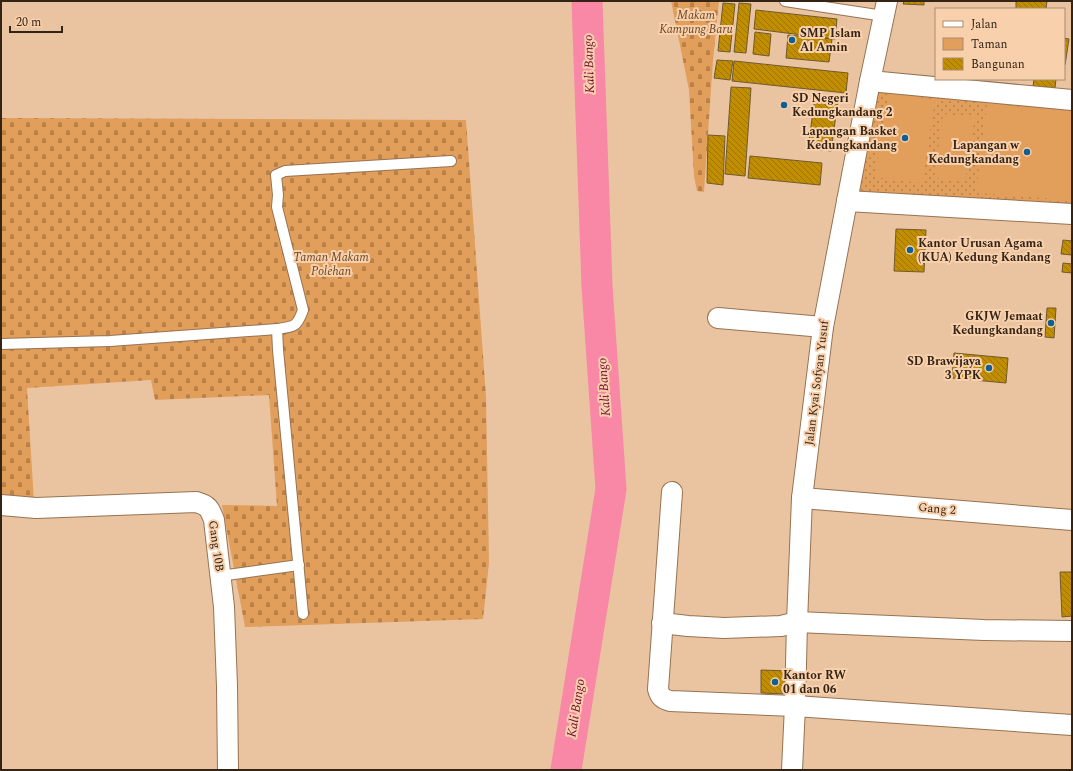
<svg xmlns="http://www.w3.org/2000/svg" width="1073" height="771" viewBox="0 0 1073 771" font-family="Spectral,serif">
	<defs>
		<pattern id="green-dots" width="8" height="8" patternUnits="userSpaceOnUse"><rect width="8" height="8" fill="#e29e5b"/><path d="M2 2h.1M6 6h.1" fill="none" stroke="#b8814a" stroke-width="1.8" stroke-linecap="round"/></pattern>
		<pattern id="cemetery-stones" width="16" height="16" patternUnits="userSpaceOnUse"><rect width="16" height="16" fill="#e29e5b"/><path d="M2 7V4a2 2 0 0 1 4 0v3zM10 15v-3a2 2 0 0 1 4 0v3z" fill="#b8814a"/></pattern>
		<pattern id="building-back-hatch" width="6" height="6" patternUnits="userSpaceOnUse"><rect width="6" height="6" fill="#c08e00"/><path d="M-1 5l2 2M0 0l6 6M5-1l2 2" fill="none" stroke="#9d7401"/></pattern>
	</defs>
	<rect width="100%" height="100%" fill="#eac3a0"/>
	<path fill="url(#green-dots)" d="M879 89 1072 108V205L858 192Z"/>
	<g fill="url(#cemetery-stones)">
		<path d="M671 1H719L713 60 704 192 697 191 694 176 689 90Z"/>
		<path d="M1 118 466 120 486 397 489 563 483 619 245 627 222 505 277 506 269 395 155 400 151 380 27 388 34 502 1 498Z"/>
	</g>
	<g fill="#e29e5b">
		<path d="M889 93 935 100 922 183 874 177Z"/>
		<path d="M987 104 1072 111V200L976 193Z"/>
		<path d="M943 114 975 117 965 182 934 178Z"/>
	</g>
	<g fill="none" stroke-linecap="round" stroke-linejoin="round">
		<path stroke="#f888a6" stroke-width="31" d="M566 770 611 489 597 286 587 1"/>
	</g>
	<g fill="url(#building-back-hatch)" stroke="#6f5a30">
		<path d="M904 1H924V5L903 4Z"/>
		<path d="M1016 1H1047L1046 9H1016Z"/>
		<path d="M723 3 735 4 730 52 718 51Z"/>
		<path d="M739 3 751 4 746 53 734 52Z"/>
		<path d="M756 10 837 19 835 39 754 29Z"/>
		<path d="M755 32 771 34 769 56 753 54Z"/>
		<path d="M788 35 832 39 829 62 786 58Z"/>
		<path d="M1064 38 1069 39 1065 65H1064Z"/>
		<path d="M717 60 733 61 730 80 714 78Z"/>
		<path d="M734 61 848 73 846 93 732 81Z"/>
		<path d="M1034 79H1056L1055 88 1033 86Z"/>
		<path d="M731 87 751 88 745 176 725 174Z"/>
		<path d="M815 97 838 100 831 151 808 148Z"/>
		<path d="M708 135 725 136 723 185 707 183Z"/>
		<path d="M750 156 822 163 820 185 748 178Z"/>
		<path d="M896 229 926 230 924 272 894 271Z"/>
		<path d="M1063 240 1072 241V255L1061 254Z"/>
		<path d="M1063 263 1072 264V273L1062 272Z"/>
		<path d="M1047 308H1056L1054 338 1045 337Z"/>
		<path d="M954 353 1008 358 1006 383 952 378Z"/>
		<path d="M1060 572H1072V616L1062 617Z"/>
		<path d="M761 670 790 671 789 694 761 693Z"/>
	</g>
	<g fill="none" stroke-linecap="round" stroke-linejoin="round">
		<defs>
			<g id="lane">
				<path d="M785 1 884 16"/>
				<path d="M277 329 278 350 303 614"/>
				<path d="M1 344 110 341 277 329C294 327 297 327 303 310L277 207 278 195 276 175 285 171 451 161"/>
				<path d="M220 576 299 565"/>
			</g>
			<g id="street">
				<path d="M870 81 1072 100"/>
				<path d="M847 201 1072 214"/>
				<path d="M718 318 823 327"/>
				<path d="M672 492 658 689C660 697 663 699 670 701L795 706 1072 725"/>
				<path d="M802 498 1072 520"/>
				<path d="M1 505 36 508 196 502C208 505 210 509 214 520L224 607 227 686 228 770"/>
				<path d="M662 623 688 626 724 628 781 626 797 622 984 630 1072 631"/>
				<path d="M792 770 795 706 797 622 802 498 823 327 870 81 887 1"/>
			</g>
		</defs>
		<use href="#lane" stroke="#977352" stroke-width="12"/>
		<use href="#street" stroke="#977352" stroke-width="22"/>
		<use href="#lane" stroke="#fff" stroke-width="10"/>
		<use href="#street" stroke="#fff" stroke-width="20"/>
	</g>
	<g fill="#105f92" stroke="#f8d0ac" stroke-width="1.5">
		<circle cx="792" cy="40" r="4"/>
		<circle cx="784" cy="105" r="4"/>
		<circle cx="905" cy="138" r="4"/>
		<circle cx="1027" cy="152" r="4"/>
		<circle cx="910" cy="250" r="4"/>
		<circle cx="1051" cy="323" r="4"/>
		<circle cx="989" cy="368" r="4"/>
		<circle cx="775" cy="682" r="4"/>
	</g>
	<g text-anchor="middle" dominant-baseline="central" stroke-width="4" stroke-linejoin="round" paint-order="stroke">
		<g font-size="12" font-style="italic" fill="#694725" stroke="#f8d0ac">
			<text x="696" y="15">Makam<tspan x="696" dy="14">Kampung Baru</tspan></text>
			<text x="331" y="257">Taman Makam<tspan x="331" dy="14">Polehan</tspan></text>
		</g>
		<g font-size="12" font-weight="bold" fill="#332416" stroke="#f8d0ac" text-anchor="start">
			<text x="800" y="33">SMP Islam<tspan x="800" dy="14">Al Amin</tspan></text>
			<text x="792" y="98">SD Negeri<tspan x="792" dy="14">Kedungkandang 2</tspan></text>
			<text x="897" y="131" text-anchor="end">Lapangan Basket<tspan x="897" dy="14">Kedungkandang</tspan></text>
			<text x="1019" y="145" text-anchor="end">Lapangan w<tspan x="1019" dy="14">Kedungkandang</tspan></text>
			<text x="918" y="243">Kantor Urusan Agama<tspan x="918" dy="14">(KUA) Kedung Kandang</tspan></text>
			<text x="1043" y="316" text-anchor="end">GKJW Jemaat<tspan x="1043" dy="14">Kedungkandang</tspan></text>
			<text x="981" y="361" text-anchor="end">SD Brawijaya<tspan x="981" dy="14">3 YPK</tspan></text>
			<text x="783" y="675">Kantor RW<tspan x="783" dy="14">01 dan 06</tspan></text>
		</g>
		<g font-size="12" fill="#332416" stroke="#f8d0ac">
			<text transform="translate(817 383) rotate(-83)">Jalan Kyai Sofyan Yusuf</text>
			<text transform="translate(937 509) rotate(5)">Gang 2</text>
			<text transform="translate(216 546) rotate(82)">Gang 10B</text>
		</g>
		<g font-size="13" font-style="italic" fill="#700934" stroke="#f8d0ac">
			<text transform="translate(589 64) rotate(-92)">Kali Bango</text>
			<text transform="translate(604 387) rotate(-94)">Kali Bango</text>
			<text transform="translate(576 708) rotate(-81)">Kali Bango</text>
		</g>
	</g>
	<rect width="1073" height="771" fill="none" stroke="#332416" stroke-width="4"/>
	<rect x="935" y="8" width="130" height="72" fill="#f8d0ac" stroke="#a98b70"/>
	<rect x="943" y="21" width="20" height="6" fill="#ffffff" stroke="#a98b70"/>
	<text x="971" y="28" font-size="12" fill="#332416">Jalan</text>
	<rect x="943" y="38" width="20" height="12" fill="#e29e5b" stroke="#a98b70"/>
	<text x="971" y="48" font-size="12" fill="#332416">Taman</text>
	<rect x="943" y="58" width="20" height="12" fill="url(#building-back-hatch)" stroke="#a98b70"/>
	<text x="971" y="68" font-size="12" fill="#332416">Bangunan</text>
	<path d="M10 26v6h52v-6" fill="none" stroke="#332416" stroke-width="2"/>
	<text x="16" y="26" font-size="12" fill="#332416" stroke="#f8d0ac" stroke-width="3" paint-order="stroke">20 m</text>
</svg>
